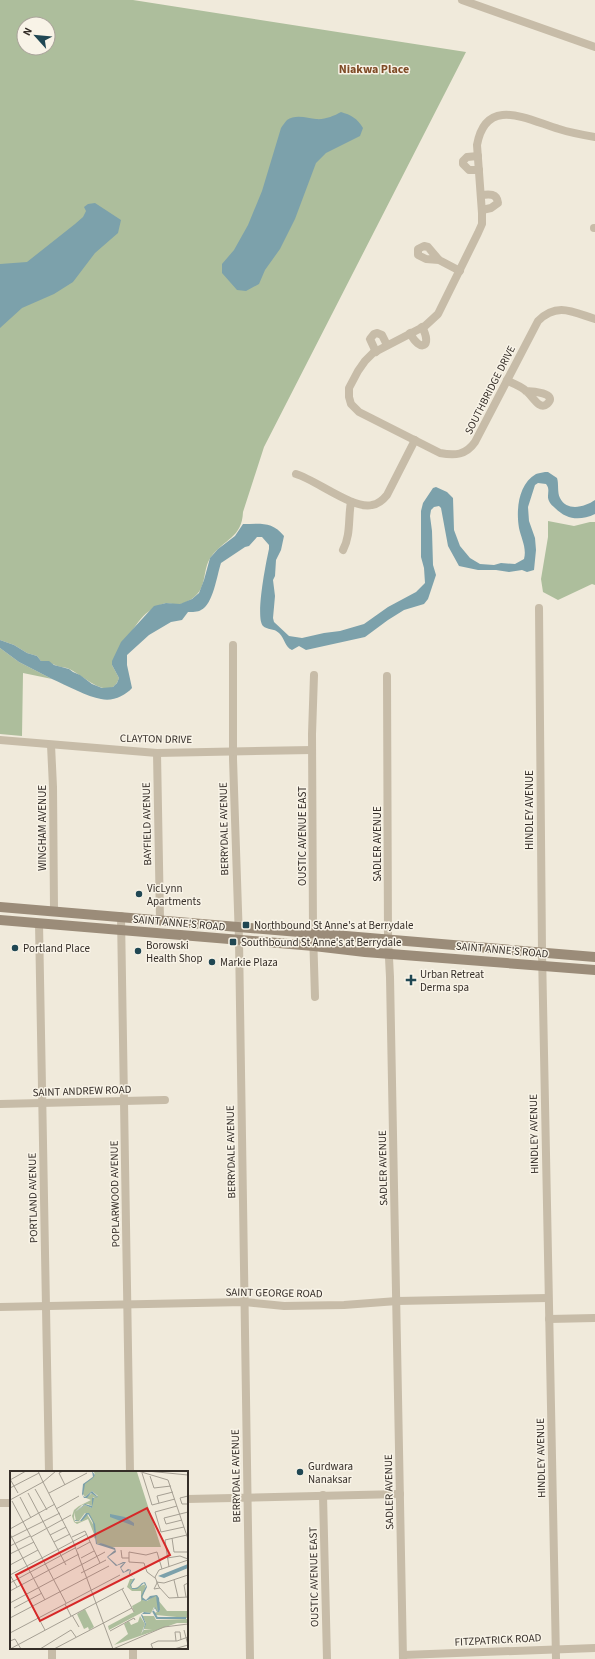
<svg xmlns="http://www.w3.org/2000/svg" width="595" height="1659" viewBox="0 0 595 1659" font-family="'Source Sans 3',sans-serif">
	<rect width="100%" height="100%" fill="#f0eadb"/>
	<g fill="#adbe9c" fill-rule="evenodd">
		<path d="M0 0H133L466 52 264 447 243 512C242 538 224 539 211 557 202 569 208 587 193 598 189 601 181 605 176 605 173 604 170 603 167 603 162 603 152 609 148 612 136 620 120 652 112 665L119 678C110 705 80 672 67 668 64 667 59 667 55 665 50 663 47 661 41 661L37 656 27 653 14 645 0 640ZM24 24H48V48H24Z"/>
		<path d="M548 521 574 526 590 522H595V585L592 584 558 600 543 592 541 579 548 537Z"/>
		<path d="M0 648 19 662 52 679 23 673 22 736 0 734Z"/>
	</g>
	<g fill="#7ca1ab">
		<path d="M341 112C351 115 357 118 363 128L360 136 326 153 316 163 295 219 280 249 265 270 259 284 246 291 237 290 222 273V264L234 250 248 225 262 191 281 128C283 125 285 122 287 120 295 114 308 118 316 119 324 120 334 116 341 112Z"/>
		<path d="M95 203 121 220 118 233 95 253 73 282 54 294 22 308 0 328V264L27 262 75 224 83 217 86 211 84 207 88 204Z"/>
		<path d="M545 472H548L557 478C559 484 557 492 560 498 567 512 585 507 595 500V514C580 521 567 520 555 508 553 506 550 504 549 501 546 495 551 490 546 484L538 483 535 485 528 507 529 521 535 538 536 550 534 570 527 572 522 570 509 572 496 570H478L459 566 448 546 441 508 439 506 434 507 431 510 430 516 432 531 433 565 436 575 428 599 424 604 404 610 388 620 365 637 306 650 299 646 292 650C285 647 285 639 279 633 274 628 267 630 263 626 255 618 266 562 269 549V545L262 537H257L249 546 245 547 221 563C217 575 213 605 201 610 198 612 192 612 188 612L182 620 171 622 149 635 127 655V665L132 688C125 696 112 702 101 699 88 697 66 685 52 679L19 662 0 648V640L14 645 27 653 37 656 41 661H49L54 665 69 669 73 672 80 675 92 684 102 688 113 687 117 683 119 678 112 665V661L121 642 154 606 166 603 180 604 192 599 199 593 204 580 210 558 218 549 235 536 243 524C260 524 272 521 284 536L281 550 276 560 275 576 273 580 275 596 273 618 274 622 289 636 302 638 324 633 340 631 364 624 388 607 416 592 425 583 424 568 421 557V511L423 503 433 488 436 487 447 492 453 498 454 530 460 546 470 558 480 564 494 565 501 563 515 564 524 559C527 548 521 538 519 528 516 511 518 484 536 474 538 473 542 473 545 472Z"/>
	</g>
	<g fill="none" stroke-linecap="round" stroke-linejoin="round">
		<g stroke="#c7bca8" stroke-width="8">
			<path d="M462 0 595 47"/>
			<path d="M595 137C583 135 571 133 559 129 528 120 486 95 477 145L482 213V224L478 233 438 314 425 326 373 353 365 361 358 371 349 388V397L351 404 359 412 440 453C455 456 466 455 475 442L538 321C557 302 573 312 595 319"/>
			<path d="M478 156 467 157 463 161V164L469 170H479"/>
			<path d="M481 195C489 194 497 193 498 203L491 208 482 210"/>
			<path d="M594 228H595"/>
			<path d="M439 260 426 259 418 255V249L424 246 428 247 439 260 460 271"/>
			<path d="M410 333C420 353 433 347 422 327"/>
			<path d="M376 352 370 339 374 334 377 333 382 335 387 345"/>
			<path d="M507 380C513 384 521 386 526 391 532 395 539 411 547 404 559 393 531 391 526 391"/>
			<path d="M296 474C316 480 354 510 372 505 379 504 383 500 387 495L415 440"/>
			<path d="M343 550C351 535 348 518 351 502"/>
			<path d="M539 608 542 952 556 1659"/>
			<path d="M233 645V759L239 940 250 1659"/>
			<path d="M314 675 312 734 313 932 315 997"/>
			<path d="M387 676 388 939 390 977 403 1659"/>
			<path d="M0 740 157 753 312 750"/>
			<path d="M51 745 53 787 54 910"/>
			<path d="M157 753 160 919"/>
			<path d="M121 916 130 1472"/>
			<path d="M39 923 49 1472"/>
			<path d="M0 1104 165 1100"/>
			<path d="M0 1307 245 1302 284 1306 344 1305 397 1301 548 1298"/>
			<path d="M549 1319 595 1318"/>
			<path d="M323 1495 327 1659"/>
			<path d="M187 1499 400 1494"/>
			<path d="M0 1503H11"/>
			<path d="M52 1648V1659"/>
			<path d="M133 1648V1659"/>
			<path d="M403 1655 595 1648"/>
		</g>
		<g stroke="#9b8c79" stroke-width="10">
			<path d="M0 907 595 957"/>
			<path d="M0 920 314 946 365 952 595 970"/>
		</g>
	</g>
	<g fill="#204753" stroke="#f8f3e7" stroke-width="1.5">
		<circle cx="139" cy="894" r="4"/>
		<rect x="242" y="921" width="8" height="8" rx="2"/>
		<rect x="229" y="938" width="8" height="8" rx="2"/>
		<circle cx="15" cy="948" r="4"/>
		<circle cx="138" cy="951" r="4"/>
		<circle cx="212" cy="962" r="4"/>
		<path d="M409 974h4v4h4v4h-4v4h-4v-4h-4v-4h4z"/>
		<circle cx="300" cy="1472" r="4"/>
	</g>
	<g text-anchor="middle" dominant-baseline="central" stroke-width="3" stroke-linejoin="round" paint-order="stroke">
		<g font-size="11" fill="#352e28" stroke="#f8f3e7">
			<text transform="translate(490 390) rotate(-63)">SOUTHBRIDGE DRIVE</text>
			<text transform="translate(156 739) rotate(1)">CLAYTON DRIVE</text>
			<text transform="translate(529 810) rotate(-90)">HINDLEY AVENUE</text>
			<text transform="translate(147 824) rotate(-91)">BAYFIELD AVENUE</text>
			<text transform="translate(42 828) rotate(-90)">WINGHAM AVENUE</text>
			<text transform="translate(224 829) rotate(-91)">BERRYDALE AVENUE</text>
			<text transform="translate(302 836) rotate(-90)">OUSTIC AVENUE EAST</text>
			<text transform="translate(377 844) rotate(-90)">SADLER AVENUE</text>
			<text transform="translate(179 923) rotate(5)">SAINT ANNE'S ROAD</text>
			<text transform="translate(502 950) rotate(5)">SAINT ANNE'S ROAD</text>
			<text transform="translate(82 1091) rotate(-2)">SAINT ANDREW ROAD</text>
			<text transform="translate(534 1134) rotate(-91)">HINDLEY AVENUE</text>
			<text transform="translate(231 1152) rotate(-91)">BERRYDALE AVENUE</text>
			<text transform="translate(383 1168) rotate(-91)">SADLER AVENUE</text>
			<text transform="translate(115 1194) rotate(-91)">POPLARWOOD AVENUE</text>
			<text transform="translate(33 1198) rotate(-91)">PORTLAND AVENUE</text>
			<text transform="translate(274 1293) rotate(1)">SAINT GEORGE ROAD</text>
			<text transform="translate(541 1458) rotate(-91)">HINDLEY AVENUE</text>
			<text transform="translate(236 1476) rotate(-91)">BERRYDALE AVENUE</text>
			<text transform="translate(389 1492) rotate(-91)">SADLER AVENUE</text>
			<text transform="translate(314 1577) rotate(-91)">OUSTIC AVENUE EAST</text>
			<text transform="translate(498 1640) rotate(-3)">FITZPATRICK ROAD</text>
		</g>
		<g font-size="11" fill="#352e28" stroke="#f8f3e7" text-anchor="start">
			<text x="147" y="888">VicLynn<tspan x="147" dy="13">Apartments</tspan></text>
			<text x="254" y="925">Northbound St Anne's at Berrydale</text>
			<text x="241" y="942">Southbound St Anne's at Berrydale</text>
			<text x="146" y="945">Borowski<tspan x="146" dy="13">Health Shop</tspan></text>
			<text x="23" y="948">Portland Place</text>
			<text x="220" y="962">Markie Plaza</text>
			<text x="420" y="974">Urban Retreat<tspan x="420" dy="13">Derma spa</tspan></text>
			<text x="308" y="1466">Gurdwara<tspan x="308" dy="13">Nanaksar</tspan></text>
		</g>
		<g font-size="12" font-weight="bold" fill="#7f4b26" stroke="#f8f3e7">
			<text x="374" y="69">Niakwa Place</text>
		</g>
	</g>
	<g transform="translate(10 1471)">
		<rect width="178" height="178" fill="#f0eadb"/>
		<path d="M84 1H127L151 76H98L91 72 87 73 86 64 85 68 84 66 79 68 84 63 78 48 67 53 64 51 62 45 64 39 69 35 81 29 76 27 82 22 87 26H83L82 35 78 33 72 34 65 41 64 46 65 51 72 50 77 43 84 55 79 43 75 42 69 50H66L65 45V41L75 34 82 37 83 27 88 25 82 20 75 26 73 23 74 13 85 4ZM120 108H124L121 113 122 118 136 113 132 129 137 130 146 124 149 137 148 129 157 140H178L177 147 146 144 144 142 150 140 149 137 148 141 144 136 141 142 133 141 99 159 98 155 124 141 122 135 131 130V120H122L117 116ZM75 138 84 156 79 159 78 156 74 158 67 143ZM130 145 135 153 131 163 134 159 142 158H134L136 152 132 145H144L146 149 178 148V152H167L104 174 118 163 114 153 119 150 121 154 128 151Z" fill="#adbe9c"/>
		<path d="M82 0 85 4 83 7 75 13 73 25 75 26 82 20 88 26 84 27 82 37 75 34 65 41V49L70 50 76 42H79L85 53 86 62 87 73 91 72 105 77 106 81 98 86 107 94 113 91H116L111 97 114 101 118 98 121 99 120 103 125 108 121 114 122 117H127L132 112 141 109 135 111 137 116 132 126 136 129 140 125 147 124 149 127 150 139 149 141H147L145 137 140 143H132L136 153 132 163 135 153 131 144 134 141 141 142 145 136 148 141 146 125 136 130 132 129 131 125 136 115 134 112 127 118H122L120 114 124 107 119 103 120 99 113 102 110 96 114 92 106 95 97 86 105 79 86 73 83 51 78 43 72 50H65V41L75 33 82 35V27L87 26 81 22 77 27H74L72 23 73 13 83 6ZM100 43 115 46 124 52V55L100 46ZM178 93V97L154 107 148 105Z" fill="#7ca1ab"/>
		<path fill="none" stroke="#7ca1ab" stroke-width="2" d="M143 140 147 147H176"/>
		<path fill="none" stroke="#a59f93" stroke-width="1" d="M28 0 33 11 46 0M53 0 49 2 55 14M116 0H128L158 9 178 68M137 0 178 4M132 2 142 34 165 28M140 5 144 17 161 15M0 8 8 22M0 9 16 0M0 17 29 2M25 18 37 39M18 22 56 94M39 22 77 2M178 25 170 27 172 33H178M10 26 21 47M0 29 33 11 63 70 103 178M2 30 56 132M149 32 147 25 163 21M167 35 145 41 151 61 174 56M46 38 69 25M172 49 156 53 154 47 178 41M0 58 45 33M0 63 35 129M40 64 56 56M21 66 61 44M62 66 75 60 90 92M0 67 50 42M162 67 164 81H178M44 71 60 63M0 75 20 65M67 78 80 71M111 79 112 87H119M0 83 24 71M71 87 84 80M157 87 170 85 178 88M178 89 149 99 145 106 149 116 159 127 178 126M0 94 28 79M159 96 155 69 177 64M71 102 96 89M0 104 77 63M0 104 7 116M145 107 137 101 134 92 119 91V81L136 84 147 81 152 98M164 109 168 126M146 111 154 112 178 104M0 112 65 77M147 112 144 118 150 117M112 118 124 141M0 120 69 83M176 126 174 114 178 112M0 132 95 81M55 133 61 145M22 135 35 159M4 137 32 122M62 144 69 156M0 147 99 95M174 159 178 174M100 160 124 147 125 149M0 162 110 104M0 170 5 168 11 178M166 170 165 161H170L171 169M0 178 114 117M30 178 61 159 66 166M44 178 122 137M103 178 154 156 178 153M143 178 141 173 148 170H167L178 166M164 178 178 174"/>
		<path fill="#d62828" fill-opacity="0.15" stroke="#d62828" stroke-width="2" d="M137 37 160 84 30 150 6 104Z"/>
		<rect width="178" height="178" fill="none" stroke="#352e28" stroke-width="2"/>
	</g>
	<g transform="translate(36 36) rotate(297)"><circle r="19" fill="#f8f3e7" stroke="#aaa49b"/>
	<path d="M0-3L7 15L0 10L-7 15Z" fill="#204753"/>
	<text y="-6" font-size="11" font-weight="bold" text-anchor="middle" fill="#352e28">N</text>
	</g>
</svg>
